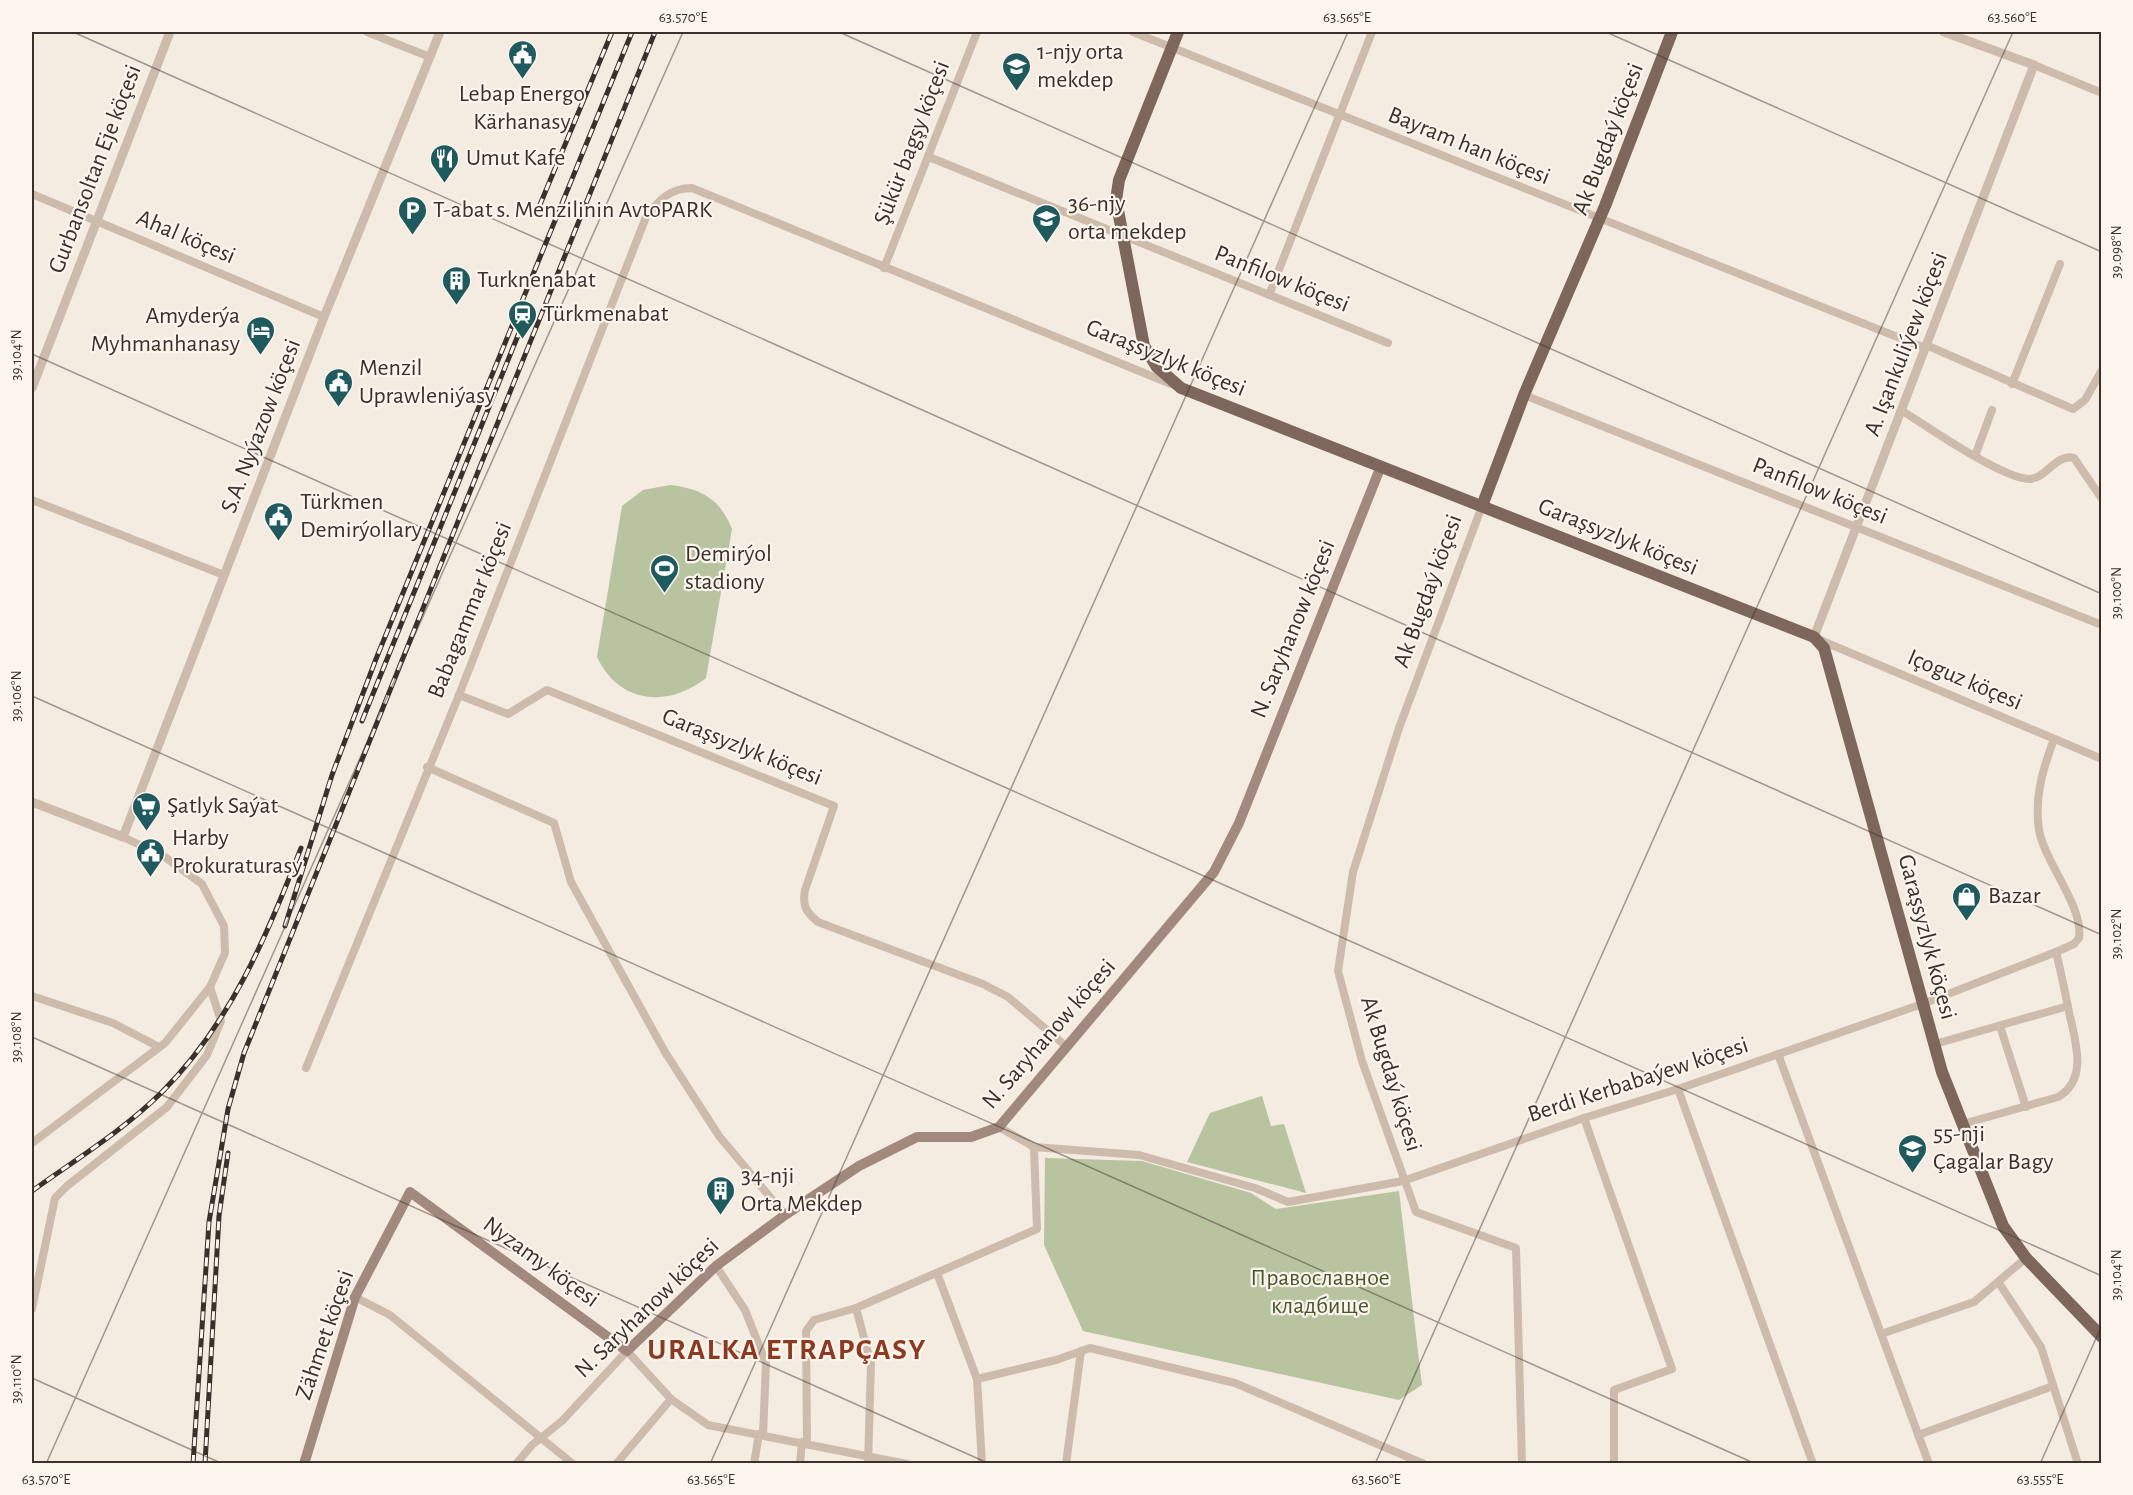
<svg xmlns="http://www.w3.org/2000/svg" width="2133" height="1495" viewBox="0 0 2133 1495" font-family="'Alegreya Sans',sans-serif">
	<rect width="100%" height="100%" fill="#f4ebe1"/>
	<g fill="#b8c4a0">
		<path d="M670 485C702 489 720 499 732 529L706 678C668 708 619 704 597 657L622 506 643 490Z"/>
		<path d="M1262 1096 1271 1126 1284 1124 1306 1193 1187 1162 1210 1113Z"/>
		<path d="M1045 1158 1142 1161 1251 1193 1276 1209 1399 1191 1422 1385 1399 1400 1083 1331 1044 1245Z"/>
	</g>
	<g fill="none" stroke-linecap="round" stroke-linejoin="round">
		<g stroke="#cdbbac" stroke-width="8">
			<path d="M367 32 430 57"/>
			<path d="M1133 32 1925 348"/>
			<path d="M2034 65 2102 93"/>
			<path d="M929 157 1388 343"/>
			<path d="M32 194 324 317"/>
			<path d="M884 268 977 32"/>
			<path d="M1269 295 1372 32"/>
			<path d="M1926 345 2073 409 2085 400 2102 370"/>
			<path d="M2012 384 2060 264"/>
			<path d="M1524 395 2102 625"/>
			<path d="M1901 410C1926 426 2003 479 2029 479 2046 479 2056 453 2074 458L2102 499"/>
			<path d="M1975 456 1992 410"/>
			<path d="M32 500 224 575"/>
			<path d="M1482 506 1399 728 1353 872 1338 971 1362 1061 1416 1212 1516 1248 1522 1464"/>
			<path d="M1820 640 2102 759"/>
			<path d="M459 695 508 714 547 690 834 806 805 890C802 906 806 912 818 922L983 984 1008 997 1067 1047"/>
			<path d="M427 767 554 823 571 882 665 1052 719 1136 785 1215"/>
			<path d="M32 996 113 1023 159 1047"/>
			<path d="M2000 1026 2026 1107"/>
			<path d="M1935 1044 2068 1006"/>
			<path d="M1778 1054 1929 1464"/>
			<path d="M306 1068 459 695 646 217C659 200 670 188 692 188L1171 384"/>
			<path d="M1678 1089 1813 1464"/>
			<path d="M1584 1118 1672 1369 1614 1390V1464"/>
			<path d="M1963 1124 2058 1097C2089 1079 2075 1040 2069 1012 2065 992 2061 972 2056 952"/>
			<path d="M999 1127 1034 1147 1139 1155 1255 1188 1288 1202 1403 1181 1584 1118 1678 1089 1925 1003 2056 952 2074 944 2079 938C2084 907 2044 861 2039 830 2034 797 2043 769 2054 739"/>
			<path d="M32 1143 165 1043 210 987 225 953 224 926 202 884 165 857 123 837"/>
			<path d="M716 1266 745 1310 766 1363 763 1435"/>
			<path d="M937 1273 977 1379 982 1464"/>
			<path d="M1999 1283 2041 1347 2078 1464"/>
			<path d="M355 1297 390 1315 573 1464"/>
			<path d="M32 1309 55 1198 67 1186 167 1107 207 1055 221 1021 210 987"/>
			<path d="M1881 1334 1974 1302 2026 1258"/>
			<path d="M977 1379 1056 1360 1090 1348 1235 1383 1424 1464"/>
			<path d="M1918 1435 2053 1386"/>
			<path d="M807 1443 806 1331 814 1320 856 1308"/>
			<path d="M516 1464 532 1445 562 1421 627 1351 671 1399 708 1425 907 1464"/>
			<path d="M616 1464 671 1399"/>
			<path d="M754 1464 759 1434"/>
			<path d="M800 1464 802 1442"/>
			<path d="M868 1464 871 1364 856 1308 1037 1229 1034 1147"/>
			<path d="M1066 1464 1081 1351"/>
		</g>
		<g stroke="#cdbbac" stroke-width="9">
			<path d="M32 388 170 32"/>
			<path d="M1814 637 2034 65 1944 32"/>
			<path d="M32 802 123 837 324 317 440 32"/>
		</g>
		<path stroke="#a18a7d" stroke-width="10" d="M304 1464 355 1297 410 1192 627 1351 716 1266 785 1215 859 1166 917 1137H971L999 1127 1214 872 1239 823 1381 466"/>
		<g stroke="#7d675c" stroke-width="12">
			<path d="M1178 32 1119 180 1116 200 1144 346 1157 367 1181 388 1814 637 1824 648 1942 1072 2003 1226 2026 1258 2102 1337"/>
			<path d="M1482 506 1524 395 1605 206 1672 32"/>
		</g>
		<defs>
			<g id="rail">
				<path d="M539 207 612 32"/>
				<path d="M362 721 525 318"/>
				<path d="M285 926 332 775 376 659 632 32"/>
				<path d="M32 1191C75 1160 124 1130 162 1092 230 1024 267 936 301 848"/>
				<path d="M193 1464 209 1222 228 1109 244 1053 655 32"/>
				<path d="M205 1464 219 1216 228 1153"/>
			</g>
		</defs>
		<use href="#rail" stroke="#3b302b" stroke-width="5"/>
		<use href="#rail" stroke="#fbf5ee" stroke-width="3" stroke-dasharray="9" stroke-linecap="butt"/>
	</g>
	<path fill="none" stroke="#3b302b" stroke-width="1.5" stroke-opacity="0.45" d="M73 32 2102 935M839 32 2102 594M1606 32 2102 252M32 354 2102 1276M32 696 1756 1464M32 1037 990 1464M32 1378 223 1464M46 1464 683 32M710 1464 1348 32M1375 1464 2013 32M2040 1464 2102 1325"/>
	<defs>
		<symbol id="civic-pin" viewBox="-11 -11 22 30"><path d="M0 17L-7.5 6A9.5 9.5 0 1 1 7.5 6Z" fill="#1f5a5e" stroke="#fbf5ee"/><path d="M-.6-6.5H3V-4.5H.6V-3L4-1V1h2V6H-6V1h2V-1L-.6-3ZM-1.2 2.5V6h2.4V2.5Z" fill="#fff"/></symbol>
		<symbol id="school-pin" viewBox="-11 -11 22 30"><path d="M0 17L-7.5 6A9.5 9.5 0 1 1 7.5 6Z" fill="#1f5a5e" stroke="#fbf5ee"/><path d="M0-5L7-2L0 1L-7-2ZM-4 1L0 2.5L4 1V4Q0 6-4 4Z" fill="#fff"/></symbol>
		<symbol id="restaurant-pin" viewBox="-11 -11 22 30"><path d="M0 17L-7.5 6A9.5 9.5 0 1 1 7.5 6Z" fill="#1f5a5e" stroke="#fbf5ee"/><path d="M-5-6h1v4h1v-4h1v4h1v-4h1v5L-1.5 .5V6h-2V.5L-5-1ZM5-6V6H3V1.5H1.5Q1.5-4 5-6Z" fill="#fff"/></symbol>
		<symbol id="parking-pin" viewBox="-11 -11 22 30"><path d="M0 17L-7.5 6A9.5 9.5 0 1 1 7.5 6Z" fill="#1f5a5e" stroke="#fbf5ee"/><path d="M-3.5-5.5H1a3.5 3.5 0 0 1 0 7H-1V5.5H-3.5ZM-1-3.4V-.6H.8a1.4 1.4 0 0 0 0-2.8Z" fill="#fff"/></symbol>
		<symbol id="building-pin" viewBox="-11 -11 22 30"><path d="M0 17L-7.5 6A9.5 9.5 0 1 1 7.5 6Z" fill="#1f5a5e" stroke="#fbf5ee"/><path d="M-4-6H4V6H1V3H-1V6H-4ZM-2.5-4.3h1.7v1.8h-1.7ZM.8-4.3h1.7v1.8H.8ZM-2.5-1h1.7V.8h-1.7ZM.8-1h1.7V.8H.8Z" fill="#fff"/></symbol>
		<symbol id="station-pin" viewBox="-11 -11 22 30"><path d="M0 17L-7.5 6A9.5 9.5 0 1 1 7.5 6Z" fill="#1f5a5e" stroke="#fbf5ee"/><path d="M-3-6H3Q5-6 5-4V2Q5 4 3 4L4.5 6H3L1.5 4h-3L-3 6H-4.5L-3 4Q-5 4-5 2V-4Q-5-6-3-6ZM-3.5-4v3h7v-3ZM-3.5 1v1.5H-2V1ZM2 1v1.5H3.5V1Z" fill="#fff"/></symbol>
		<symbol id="hotel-pin" viewBox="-11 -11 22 30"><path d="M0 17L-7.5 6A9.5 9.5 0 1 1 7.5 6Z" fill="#1f5a5e" stroke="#fbf5ee"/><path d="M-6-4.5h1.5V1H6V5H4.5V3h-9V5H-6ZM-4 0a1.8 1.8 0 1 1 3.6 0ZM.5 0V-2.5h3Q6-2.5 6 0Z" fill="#fff"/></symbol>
		<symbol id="stadium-pin" viewBox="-11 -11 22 30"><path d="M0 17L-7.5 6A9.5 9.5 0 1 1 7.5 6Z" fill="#1f5a5e" stroke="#fbf5ee"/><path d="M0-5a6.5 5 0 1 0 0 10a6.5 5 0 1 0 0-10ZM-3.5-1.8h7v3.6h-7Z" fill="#fff"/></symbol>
		<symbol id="supermarket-pin" viewBox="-11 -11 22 30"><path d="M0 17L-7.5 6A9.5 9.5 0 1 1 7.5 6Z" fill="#1f5a5e" stroke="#fbf5ee"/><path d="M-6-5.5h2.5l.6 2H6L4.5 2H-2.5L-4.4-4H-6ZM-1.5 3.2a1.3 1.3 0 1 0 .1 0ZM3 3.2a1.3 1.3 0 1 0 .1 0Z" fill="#fff"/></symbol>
		<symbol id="shop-pin" viewBox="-11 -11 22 30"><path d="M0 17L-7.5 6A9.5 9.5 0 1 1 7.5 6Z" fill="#1f5a5e" stroke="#fbf5ee"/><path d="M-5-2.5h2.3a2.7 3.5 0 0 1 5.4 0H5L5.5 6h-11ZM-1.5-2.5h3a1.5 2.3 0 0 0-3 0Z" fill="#fff"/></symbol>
	</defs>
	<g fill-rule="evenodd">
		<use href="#civic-pin" x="506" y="38" width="33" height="45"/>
		<use href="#school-pin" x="1000" y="50" width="33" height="45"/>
		<use href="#restaurant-pin" x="428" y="142" width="33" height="45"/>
		<use href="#parking-pin" x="396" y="194" width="33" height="45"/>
		<use href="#school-pin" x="1030" y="202" width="33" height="45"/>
		<use href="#building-pin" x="440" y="264" width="33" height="45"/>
		<use href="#station-pin" x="506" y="298" width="33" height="45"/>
		<use href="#hotel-pin" x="244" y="314" width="33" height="45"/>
		<use href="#civic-pin" x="322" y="366" width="33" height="45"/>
		<use href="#civic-pin" x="262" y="500" width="33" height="45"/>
		<use href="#stadium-pin" x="648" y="552" width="33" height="45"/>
		<use href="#supermarket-pin" x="130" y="790" width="33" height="45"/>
		<use href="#civic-pin" x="134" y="836" width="33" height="45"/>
		<use href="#shop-pin" x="1950" y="880" width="33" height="45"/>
		<use href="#school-pin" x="1896" y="1132" width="33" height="45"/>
		<use href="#building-pin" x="704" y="1174" width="33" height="45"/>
	</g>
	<g text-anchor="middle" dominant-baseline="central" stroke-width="4.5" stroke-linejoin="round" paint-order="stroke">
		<g font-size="24" fill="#3b302b" stroke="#fbf5ee" text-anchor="start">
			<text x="1037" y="52">1-njy orta<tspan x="1037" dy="28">mekdep</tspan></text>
			<text x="522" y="94" text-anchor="middle">Lebap Energo<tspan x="522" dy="28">Kärhanasy</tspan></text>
			<text x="466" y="158">Umut Kafe</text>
			<text x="1068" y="204">36-njy<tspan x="1068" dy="28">orta mekdep</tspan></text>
			<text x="433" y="210">T-abat s. Menzilinin AvtoPARK</text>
			<text x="477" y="280">Turknenabat</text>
			<text x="543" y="314">Türkmenabat</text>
			<text x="240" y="316" text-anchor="end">Amyderýa<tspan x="240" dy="28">Myhmanhanasy</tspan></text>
			<text x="359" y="368">Menzil<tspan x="359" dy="28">Uprawleniýasy</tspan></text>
			<text x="300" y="502">Türkmen<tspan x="300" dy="28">Demirýollary</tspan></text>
			<text x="685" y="554">Demirýol<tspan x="685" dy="28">stadiony</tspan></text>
			<text x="167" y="806">Şatlyk Saýat</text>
			<text x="172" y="838">Harby<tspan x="172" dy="28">Prokuraturasy</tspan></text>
			<text x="1988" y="896">Bazar</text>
			<text x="1933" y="1134">55-nji<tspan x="1933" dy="28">Çagalar Bagy</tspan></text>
			<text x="741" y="1176">34-nji<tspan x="741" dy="28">Orta Mekdep</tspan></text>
		</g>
		<g font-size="24" fill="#3b302b" stroke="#fbf5ee">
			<text transform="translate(1608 139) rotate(-69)">Ak Bugdaý köçesi</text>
			<text transform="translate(912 143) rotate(-69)">Şükür bagşy köçesi</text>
			<text transform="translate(1469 146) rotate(22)">Bayram han köçesi</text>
			<text transform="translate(95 169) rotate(-69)">Gurbansoltan Eje köçesi</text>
			<text transform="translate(186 237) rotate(23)">Ahal köçesi</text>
			<text transform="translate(1282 279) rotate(22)">Panfilow köçesi</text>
			<text transform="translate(1906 344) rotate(-69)">A. Işankuliýew köçesi</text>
			<text transform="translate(1166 358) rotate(22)">Garaşsyzlyk köçesi</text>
			<text transform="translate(261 426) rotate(-69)">S.A. Nyýazow köçesi</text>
			<text transform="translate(1820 491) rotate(22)">Panfilow köçesi</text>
			<text transform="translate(1618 537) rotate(22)">Garaşsyzlyk köçesi</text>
			<text transform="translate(1428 591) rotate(-70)">Ak Bugdaý köçesi</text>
			<text transform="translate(470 610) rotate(-68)">Babagammar köçesi</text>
			<text transform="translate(1293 629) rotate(-68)">N. Saryhanow köçesi</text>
			<text transform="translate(1965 680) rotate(23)">Içoguz köçesi</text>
			<text transform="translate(742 747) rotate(22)">Garaşsyzlyk köçesi</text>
			<text transform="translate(1927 937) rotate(75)">Garaşsyzlyk köçesi</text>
			<text transform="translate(1049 1034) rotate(-49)">N. Saryhanow köçesi</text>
			<text transform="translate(1391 1074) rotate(73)">Ak Bugdaý köçesi</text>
			<text transform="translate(1638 1080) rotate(-18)">Berdi Kerbabaýew köçesi</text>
			<text transform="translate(541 1262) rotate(36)">Nyzamy köçesi</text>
			<text transform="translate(647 1308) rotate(-44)">N. Saryhanow köçesi</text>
			<text transform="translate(325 1335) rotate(-71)">Zähmet köçesi</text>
		</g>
		<g font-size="24" fill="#4a5a2e" stroke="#fbf5ee">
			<text x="1320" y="1278">Православное<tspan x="1320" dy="28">кладбище</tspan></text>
		</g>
		<g font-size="30" font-weight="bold" letter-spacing="1.5" fill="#8c3b22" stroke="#fbf5ee">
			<text x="787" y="1350">URALKA ETRAPÇASY</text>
		</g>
	</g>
	<rect width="2133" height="1495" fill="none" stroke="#fbf5ee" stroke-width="66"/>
	<rect x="33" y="33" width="2067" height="1429" fill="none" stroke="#3b302b" stroke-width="2"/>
	<g font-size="15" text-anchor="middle" fill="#3b302b">
		<text x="683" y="22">63.570°E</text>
		<text x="1347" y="22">63.565°E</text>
		<text x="2012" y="22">63.560°E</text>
		<text transform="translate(2116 252) rotate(-90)" y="5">39.098°N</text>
		<text transform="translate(16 355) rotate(-90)" y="5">39.104°N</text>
		<text transform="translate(2116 593) rotate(-90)" y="5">39.100°N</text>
		<text transform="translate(16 696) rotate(-90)" y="5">39.106°N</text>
		<text transform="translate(2116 934) rotate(-90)" y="5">39.102°N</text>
		<text transform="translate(16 1037) rotate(-90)" y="5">39.108°N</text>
		<text transform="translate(2116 1275) rotate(-90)" y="5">39.104°N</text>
		<text transform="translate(16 1379) rotate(-90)" y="5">39.110°N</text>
		<text x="46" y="1484">63.570°E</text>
		<text x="711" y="1484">63.565°E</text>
		<text x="1376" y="1484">63.560°E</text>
		<text x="2040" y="1484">63.555°E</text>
	</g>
</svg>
